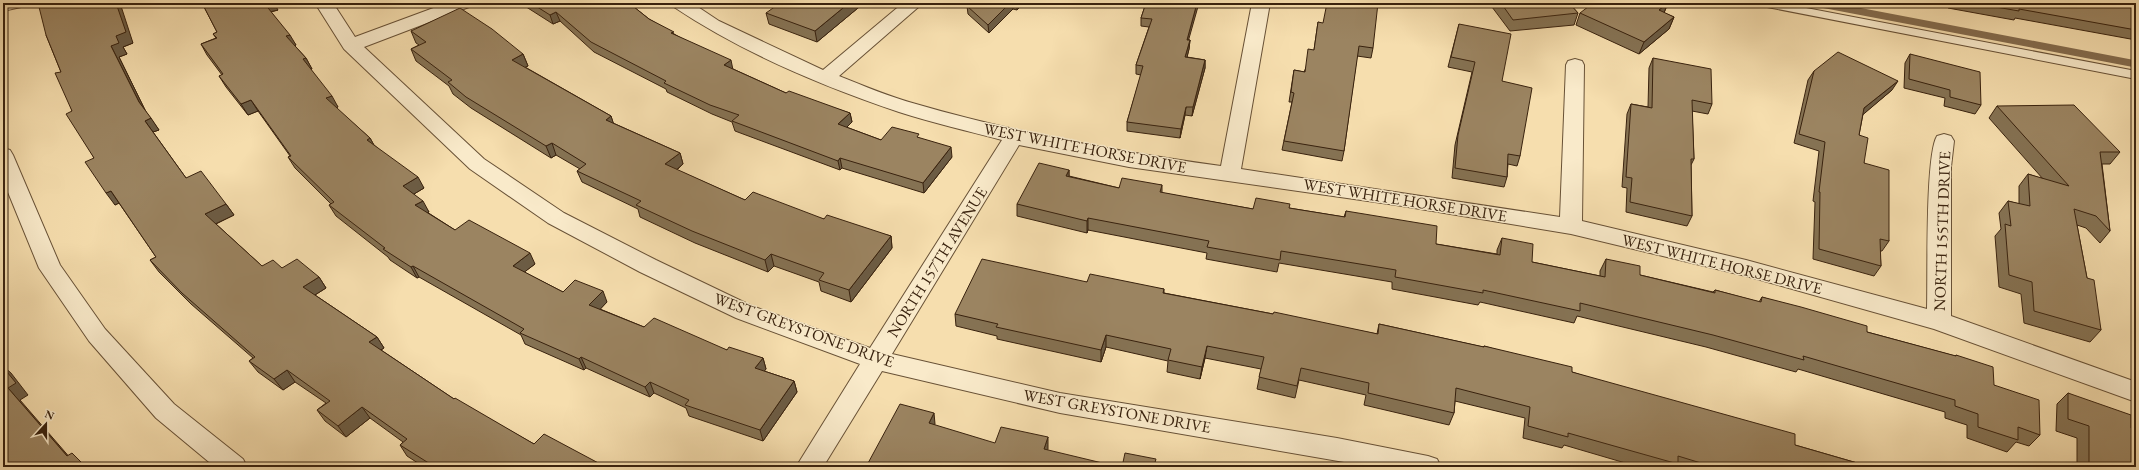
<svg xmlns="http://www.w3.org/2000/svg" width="2139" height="470" viewBox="0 0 2139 470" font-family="'EB Garamond',serif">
	<rect width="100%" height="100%" fill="#f6deae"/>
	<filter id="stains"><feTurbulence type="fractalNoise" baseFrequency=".005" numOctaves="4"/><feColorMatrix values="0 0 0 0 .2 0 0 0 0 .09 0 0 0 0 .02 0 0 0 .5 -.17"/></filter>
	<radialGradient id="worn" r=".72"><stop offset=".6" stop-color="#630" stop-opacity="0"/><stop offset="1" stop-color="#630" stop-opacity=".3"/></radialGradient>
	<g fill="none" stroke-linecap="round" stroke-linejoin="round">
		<path stroke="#846c4e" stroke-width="7" d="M1816 3 2136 64"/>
		<defs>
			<path id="service" d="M1756 3H1780L2136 71V79L1762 6Z"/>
			<g id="minor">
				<path d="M3 3H24L21 7 3 11Z"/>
				<path d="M315 3H333L355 37 447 3H472L469 7 364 47 484 159 564 213 656 260 752 306 870 348 1002 140C968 131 933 123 899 112 822 86 741 52 674 7L671 3H692L719 21 823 70 903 3H923L839 76C864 86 890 97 916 104 1016 133 1118 152 1221 166L1252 3H1270L1241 169 1560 217 1566 65 1568 61 1575 59 1582 61 1584 65 1582 221 1746 260 1927 309C1928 279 1925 155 1937 136L1944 134 1951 136 1954 141 1951 167V316L2136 382V402L1934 329 1746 276 1571 234 1396 205 1129 167 1019 145 892 354 1060 393 1337 438 1428 456 1437 459 1441 467H1373L1060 413 882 371 823 467H796L860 364 736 318 640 272 548 223 470 169 344 49Z"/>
				<path d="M3 148 10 150 13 155 60 265 105 329 174 404 243 459 247 467H215L156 418 89 341 39 268 3 180Z"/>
			</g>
		</defs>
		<use href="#service" stroke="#685136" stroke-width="2"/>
		<use href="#minor" stroke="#685136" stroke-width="2"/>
		<use href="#service" fill="#f9eaca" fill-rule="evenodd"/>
		<use href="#minor" fill="#f9eaca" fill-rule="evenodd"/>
	</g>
	<g fill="#857253" stroke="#39220e">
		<path d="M202 3 278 10 271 12 296 45 295 46 306 58 312 69 311 70 338 107 336 108 370 138 374 145 424 188 414 194 429 212H427L455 230 535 264 524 272 563 292 607 302 600 309 644 327 727 350 763 358 766 369 764 371 794 381 797 392 763 441 689 416 686 408 654 393 650 397 586 368 584 370 525 344 521 335 419 277 417 278 390 260 388 257 336 216 329 205 331 204 295 168 288 157 290 156 258 111 248 115 226 87 219 76 222 75 207 55 201 44 216 38 213 34 217 32Z"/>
		<path d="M520 3H629L649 19 733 69 786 93 850 113 852 122 846 127 881 140 919 138 952 157 924 193 842 168 840 170 735 131 732 122 712 114 667 92 666 89 594 52 560 21 553 24Z"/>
		<path d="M864 3 817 42 769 24 766 13Z"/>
		<path d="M970 3H1024L1017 10 1013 9 989 33 968 14 967 6Z"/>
		<path d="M1146 3 1189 40H1190L1189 49 1187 57 1205 60V68L1192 116 1185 115 1180 138 1127 131V122L1141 75 1136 74V65L1149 27 1141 26V18Z"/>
		<path d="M1489 3H1569L1578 13 1574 25 1510 31Z"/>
		<path d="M1668 3 1664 13 1674 17 1669 29 1639 54 1576 25 1580 13Z"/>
		<path d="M1937 3H2136V40L2015 18 2014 20 1948 8 1947 5Z"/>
		<path d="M1318 22 1373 48 1371 58 1357 56 1344 151 1342 161 1282 150 1292 102H1289L1294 70 1304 72 1314 50Z"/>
		<path d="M1459 24 1502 81 1520 156 1517 166 1508 164 1507 177 1504 187 1452 178 1455 145 1472 72 1448 67Z"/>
		<path d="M411 31 523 54 528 66 525 67 611 116 613 123 680 153 683 164 677 170 745 200 824 219 891 236 892 248 851 302 821 291 819 282 774 266 768 272 695 243 640 217 638 209 582 182 577 171 580 169 556 155 551 158 471 108 453 94 449 86 416 61 411 49 419 45 416 43Z"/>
		<path d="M46 35 133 43 123 47 127 54 119 57 146 112 159 130 153 132 186 178 226 204 234 215 216 224 262 266 282 268 319 277 326 288 315 295 377 337 384 348 381 350 454 399 534 444 604 467H424L407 456 400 445 403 442 370 418 346 437 325 421 317 410 326 403 295 382 283 390 258 372 249 361 253 358 191 304 159 272 150 260 156 257 119 203 115 205 94 158 72 111 61 72Z"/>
		<path d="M1910 54 1981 105 1975 114 1944 106 1945 98 1904 88 1905 63Z"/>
		<path d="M1653 58 1712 104 1708 114 1692 111 1694 159 1691 165 1692 216 1687 226 1626 212 1627 188 1622 187 1627 114 1631 104 1648 107 1649 68Z"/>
		<path d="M1814 71 1892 90 1863 114 1859 135 1864 163 1889 241 1882 251H1880L1881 266 1874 276 1813 259 1815 202 1813 201 1819 151 1794 143 1808 80Z"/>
		<path d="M1997 106 2120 152 2110 164H2102L2110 231 2100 243 2086 228 2077 225 2087 278 2101 330 2090 342 2024 323 2021 294 1999 287 1995 236 2001 229 1999 213 2008 201 2019 204V186L2028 174 2043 179 1989 118Z"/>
		<path d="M1069 170V176L1119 188 1162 185V193L1253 209 1289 208 1344 217 1346 211 1436 244 1497 254V250L1502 238 1532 262 1600 276V271L1606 259 1640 275 1713 292 1715 290 1759 302 1762 297 1867 332 1955 356 1956 355 1994 385 2040 435 2029 446 2016 442 2007 452 1967 438V425L1945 418V412L1798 369 1796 372 1706 347 1577 316 1574 323 1480 302 1478 305 1392 289V282L1279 263 1277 272 1206 259 1207 253 1088 230 1087 233 1017 216V204Z"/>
		<path d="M1087 282 1164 289V293L1377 334 1379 324 1483 347 1484 346 1572 372 1795 445 1871 467H1639L1564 445 1562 448 1523 438 1525 418 1455 401 1454 413 1449 425 1364 405 1366 395 1299 380 1295 398 1257 389 1261 369 1205 358 1200 379 1167 372 1168 361 1106 347 1101 362 997 339V336L956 326 955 314Z"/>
		<path d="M2068 393 2131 428 2136 467H2077V438L2056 431 2057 404Z"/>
	</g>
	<g fill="#6c5c44" stroke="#39220e">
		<path d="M116 3H120L133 43 123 47 127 54 119 57 147 114 139 102 111 46 116 36Z"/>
		<path d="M264 3H274L278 10 269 12Z"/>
		<path d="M371 3H386L373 7Z"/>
		<path d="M849 3H864L817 42 815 31Z"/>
		<path d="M1010 3H1013V9L989 33 988 25Z"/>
		<path d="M1017 3H1024L1017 10Z"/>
		<path d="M1197 3H1199L1186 49 1187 40Z"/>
		<path d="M1668 3 1663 15 1659 10Z"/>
		<path d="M556 12 560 21 553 24 550 15Z"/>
		<path d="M1674 17 1669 29 1639 54 1644 42Z"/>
		<path d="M290 35 296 45 292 47 286 36Z"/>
		<path d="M1190 40 1189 49 1185 65V57Z"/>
		<path d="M523 54 528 66 517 71 512 60Z"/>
		<path d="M306 58 312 69 309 70 303 59Z"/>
		<path d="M731 60 733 70 724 65Z"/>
		<path d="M1205 60V68L1192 116 1193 107Z"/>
		<path d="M1898 81 1892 90 1859 118 1864 108Z"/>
		<path d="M332 96 338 107 332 109 326 98Z"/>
		<path d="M251 100 258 111 248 115 241 104Z"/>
		<path d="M1186 107 1185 115 1180 138 1181 129Z"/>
		<path d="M850 113 852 122 840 134 838 124Z"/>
		<path d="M611 116 615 128 606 120Z"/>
		<path d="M151 118 159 130 153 132 145 121Z"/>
		<path d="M370 138 376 149 367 140Z"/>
		<path d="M552 143 556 155 551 158 546 146Z"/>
		<path d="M951 147 952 157 924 193 923 183Z"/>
		<path d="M680 153 683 164 669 176 665 164Z"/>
		<path d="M840 158 842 168 840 170 838 161Z"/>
		<path d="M1069 170V182L1066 176Z"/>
		<path d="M418 177 424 188 409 197 403 186Z"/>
		<path d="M111 191 119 203 115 205 106 193Z"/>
		<path d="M423 201 429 212 421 216 415 205Z"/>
		<path d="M226 204 234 215 213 225 205 214Z"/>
		<path d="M1088 218V230L1087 233V221Z"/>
		<path d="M891 236 892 248 851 302 849 290Z"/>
		<path d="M530 253 535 264 518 277 513 266Z"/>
		<path d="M771 254 774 266 768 272 765 260Z"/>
		<path d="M413 266 419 277 417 278 411 267Z"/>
		<path d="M319 277 326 288 310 298 303 287Z"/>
		<path d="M603 291 607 302 594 316 589 305Z"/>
		<path d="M1106 335V347L1101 362V350Z"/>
		<path d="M377 337 384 348 376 353 369 342Z"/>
		<path d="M1207 346 1205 358 1200 379 1202 367Z"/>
		<path d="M581 357 586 368 584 370 579 359Z"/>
		<path d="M763 358 766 369 759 379 755 368Z"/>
		<path d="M3 366 11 373 28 395 20 400 78 467 67 456 8 388Z"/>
		<path d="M287 370 295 382 283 390 274 379Z"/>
		<path d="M794 381 797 392 763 441 760 430Z"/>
		<path d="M650 382 654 393 650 397 645 387Z"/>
		<path d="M362 407 370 418 346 437 338 426Z"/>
		<path d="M934 413 935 424 930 435 929 423Z"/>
		<path d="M1048 437V449L1044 460V449Z"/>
	</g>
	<g fill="#9b8461" stroke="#39220e">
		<path d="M38 3H116L126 32 116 36 119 43 111 46 139 102 151 118 145 121 186 178 201 171 226 204 205 214 262 266 273 260 282 268 297 259 319 277 303 287 377 337 369 342 454 399 455 398 534 444 544 434 604 466V467H435L400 445 407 439 362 407 338 426 317 410 330 401 287 370 274 379 249 361 255 357 182 293 150 260 156 257 111 191 106 193 85 162 94 158 66 114 72 111 55 73 61 72 46 35Z"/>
		<path d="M202 3H264L290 35 286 36 306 58 303 59 332 96 326 98 370 138 367 140 418 177 403 186 423 201 415 205 455 230 469 220 530 253 513 266 563 292 575 280 603 291 589 305 644 327 654 318 727 350 729 347 763 358 755 368 794 381 760 430 685 405 689 400 650 382 645 387 581 357 579 359 520 333 524 329 413 266 411 267 383 249 385 248 329 205 334 202 288 157 291 156 251 100 241 104 219 76 223 74 201 44 217 38 213 34 217 32Z"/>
		<path d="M531 3H629L649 19 674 32 671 33 731 60 724 65 786 93 789 91 850 113 838 124 881 140 892 127 919 134 917 137 951 147 923 183 840 158 838 161 732 121 739 115 710 105 664 83 666 81 591 42 556 12 550 15Z"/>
		<path d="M780 3H849L815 31 766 13Z"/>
		<path d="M970 3H1010L988 25 967 6Z"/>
		<path d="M1146 3H1197L1187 40H1190L1185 57 1205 60 1193 107H1186L1181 129 1127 122 1143 66 1136 65 1152 19 1141 18Z"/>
		<path d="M1327 3H1378L1373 48 1359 46 1344 151 1284 141 1294 93 1291 92 1294 70 1305 72 1308 49 1314 50 1318 22 1323 23Z"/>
		<path d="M1501 3H1569L1578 13 1513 20Z"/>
		<path d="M1593 3H1667L1659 10 1674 17 1644 42 1580 13Z"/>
		<path d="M1973 3H2136V30L2019 9V11Z"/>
		<path d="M460 8 492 29 523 54 512 60 611 116 606 120 680 153 665 164 745 200 753 192 824 219 827 215 891 236 849 290 819 280 824 273 771 254 765 260 692 231 636 205 641 201 577 171 586 164 552 143 546 146 466 97 448 82 452 80 411 49 426 42 411 31Z"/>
		<path d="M1459 24 1511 34 1502 81 1532 88 1520 156 1508 154 1507 177 1455 168 1458 135 1475 62 1451 57Z"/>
		<path d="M1838 52 1898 81 1864 108 1859 135 1868 138 1864 163 1889 170V241L1880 239 1881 266 1819 249 1820 192H1819L1825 142 1799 134 1814 71Z"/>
		<path d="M1910 54 1980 72 1981 105 1950 97V90L1909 79Z"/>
		<path d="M1653 58 1711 69 1712 104 1692 100 1694 159H1691L1692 216 1630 202 1632 178 1626 177 1631 104 1652 108Z"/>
		<path d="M2074 105 2120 152H2100L2110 231 2096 216 2074 209 2087 278 2094 280 2101 330 2034 311 2032 282 2009 275 2005 224 2011 226 2008 201 2030 206 2028 174 2069 186 1997 106Z"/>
		<path d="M1039 163 1069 170 1066 176 1119 188 1122 178 1162 185 1160 192 1253 209 1256 198 1290 204 1289 208 1345 217 1346 211 1437 226 1436 244 1500 255 1502 238 1533 244 1532 262 1605 277 1606 259 1640 266V275L1715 293V290L1761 302 1762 297 1801 307 1867 326V332L1956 356V355L1993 367 1994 385 2039 400 2040 435 2018 427V440L1978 427V414L1955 406V400L1803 356 1804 360 1713 335 1580 303V311L1483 290V293L1395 277 1396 270 1281 251 1280 260 1207 247 1209 241 1088 218 1087 221 1017 204Z"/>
		<path d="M982 259 1087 282 1090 274 1164 289 1163 293 1273 314 1274 312 1378 334 1379 324 1484 347V346L1572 367V372L1795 434V445L1871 467H1714L1678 456V464L1568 433V437L1528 426 1530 407 1456 388 1454 413 1368 393 1369 383 1301 368 1297 386 1259 377 1264 357 1207 346 1202 367 1168 360 1171 349 1106 335 1101 350 996 327 998 324 955 314Z"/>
		<path d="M3 367 16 383 8 388 67 456 72 453 86 467H3Z"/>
		<path d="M2068 393 2131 415V428L2136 430V467H2095L2089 465V426L2068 419Z"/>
		<path d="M900 404 934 413 929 423 995 443 1001 427 1048 437 1044 449 1119 467H873L867 465Z"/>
		<path d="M1125 453 1156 459 1154 466 1158 467H1122Z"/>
	</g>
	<g text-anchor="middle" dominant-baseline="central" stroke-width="3" stroke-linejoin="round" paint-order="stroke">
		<g font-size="16" fill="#39220e" stroke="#f9eaca">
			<text transform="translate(1085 148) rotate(11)">WEST WHITE HORSE DRIVE</text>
			<text transform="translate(1405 200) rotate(9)">WEST WHITE HORSE DRIVE</text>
			<text transform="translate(1942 231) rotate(-88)">NORTH 155TH DRIVE</text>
			<text transform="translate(937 262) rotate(-58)">NORTH 157TH AVENUE</text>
			<text transform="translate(1722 264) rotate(14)">WEST WHITE HORSE DRIVE</text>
			<text transform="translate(804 330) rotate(20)">WEST GREYSTONE DRIVE</text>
			<text transform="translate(1117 411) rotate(10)">WEST GREYSTONE DRIVE</text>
		</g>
	</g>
	<rect width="2139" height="470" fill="none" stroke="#f6deae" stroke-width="16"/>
	<rect x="4" y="4" width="2131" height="462" fill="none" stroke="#39220e" stroke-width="2"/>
	<rect x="8" y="8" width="2123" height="454" fill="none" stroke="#39220e"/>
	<g transform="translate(46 424) rotate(21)" stroke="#f9eaca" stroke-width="3" paint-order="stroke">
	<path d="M0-3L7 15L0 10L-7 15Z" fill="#39220e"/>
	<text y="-6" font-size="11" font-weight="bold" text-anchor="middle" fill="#39220e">N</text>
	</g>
	<rect width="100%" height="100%" filter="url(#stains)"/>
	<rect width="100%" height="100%" fill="url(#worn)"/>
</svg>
